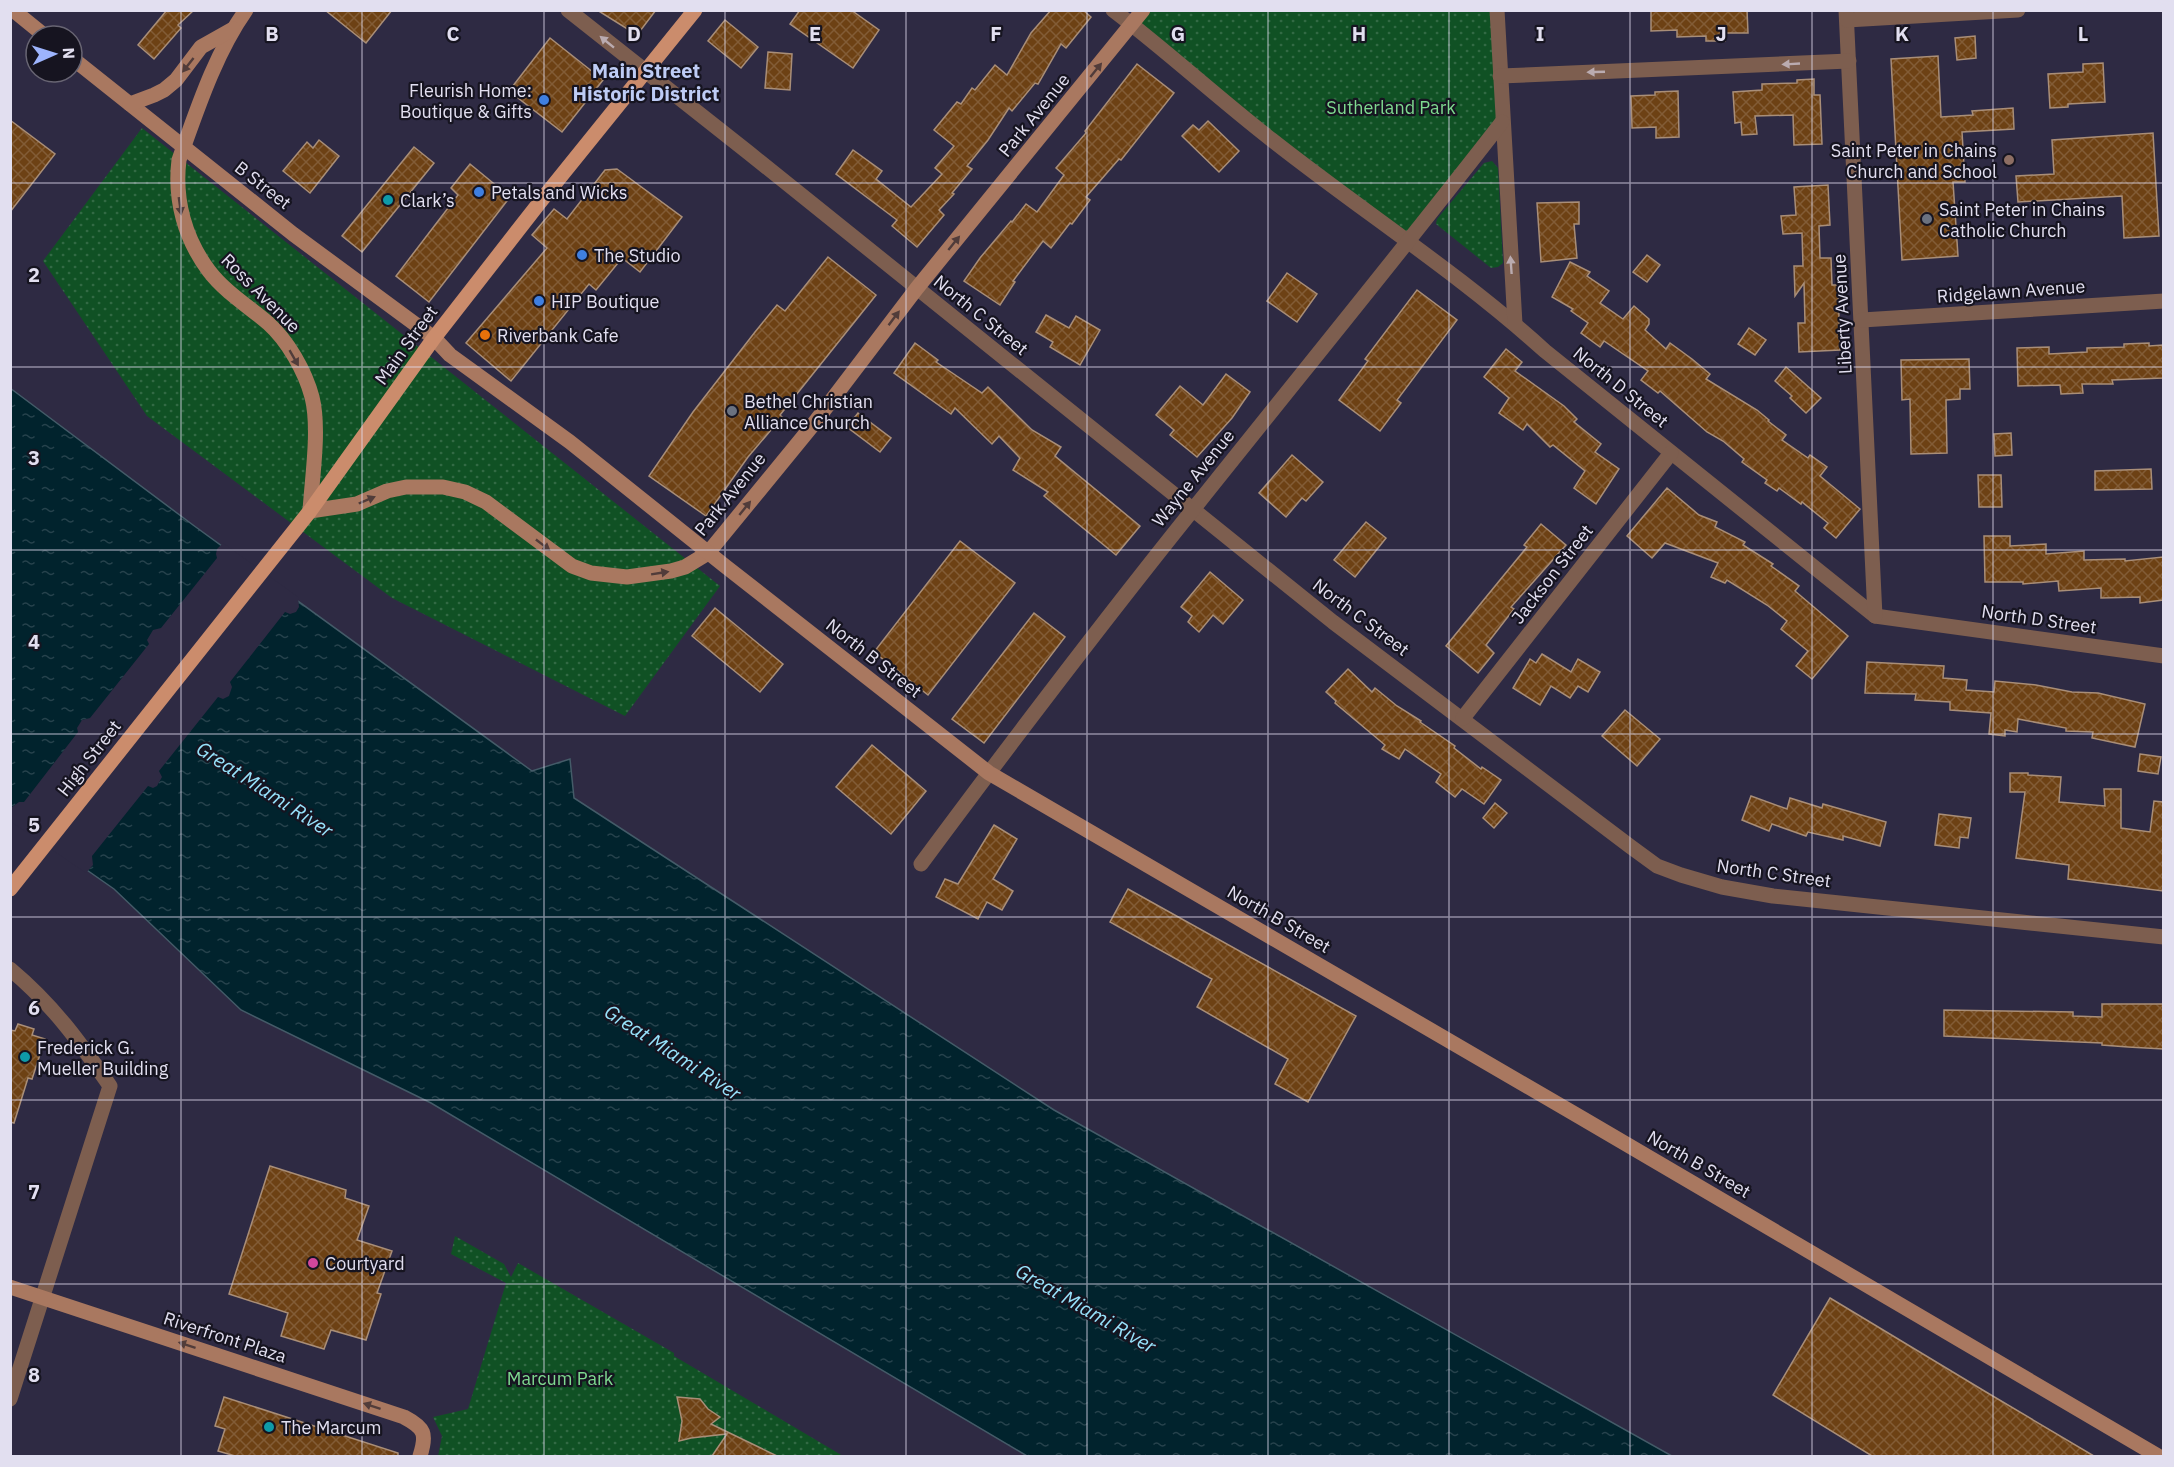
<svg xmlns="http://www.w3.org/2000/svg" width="2174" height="1467" viewBox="0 0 2174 1467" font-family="'IBM Plex Sans',sans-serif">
	<defs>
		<pattern id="green-dots" width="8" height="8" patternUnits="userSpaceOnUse" patternTransform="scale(1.5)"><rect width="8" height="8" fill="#105124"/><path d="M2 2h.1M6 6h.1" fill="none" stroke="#326a44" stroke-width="1.8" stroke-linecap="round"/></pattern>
		<pattern id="water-ripples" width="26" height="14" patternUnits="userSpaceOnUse" patternTransform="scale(1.5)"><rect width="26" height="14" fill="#01232d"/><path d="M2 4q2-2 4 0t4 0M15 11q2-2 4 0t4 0" fill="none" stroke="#26424c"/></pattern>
		<pattern id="building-cross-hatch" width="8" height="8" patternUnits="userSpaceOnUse" patternTransform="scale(1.5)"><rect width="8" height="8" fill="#6d4114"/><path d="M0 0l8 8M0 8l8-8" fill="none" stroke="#825c36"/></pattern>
	</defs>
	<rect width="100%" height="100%" fill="#2e2a43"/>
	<g fill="url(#green-dots)">
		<path d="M1143 10 1497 11 1502 122 1409 241 1132 25Z"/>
		<path d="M142 128 720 586 625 716 392 598 147 416 43 261Z"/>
		<path d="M1492 161 1498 168 1503 263 1498 267 1491 268 1436 224 1437 219 1484 163Z"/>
		<path d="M455 1236 504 1264 511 1277 518 1263 674 1353V1356L843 1456H438L442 1436 433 1417 468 1409 506 1283 451 1254Z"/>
	</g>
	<path fill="url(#water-ripples)" stroke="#445b68" stroke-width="1.5" d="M10 388 193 525 532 771 570 759 574 798 1054 1110 1672 1456H1027L431 1103 241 1010 114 889 11 817Z"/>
	<path fill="#2e2a43" d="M223 543 298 597 299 607 296 612 290 614 285 612 230 682 232 687 229 696 223 699 218 697 159 771 162 777 157 786 153 788 148 786 92 856 93 865 86 873 10 821 12 807 19 802H24L78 732 77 728 82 720 90 718 149 644 147 640 153 630 161 628 217 558 216 554 217 549Z"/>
	<g fill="url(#building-cross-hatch)" stroke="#a98e78" stroke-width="1.5">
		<path d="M167 10H194L178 25 181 28 154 59 138 45Z"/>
		<path d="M325 10H392L366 43Z"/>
		<path d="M597 10H656L637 35Z"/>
		<path d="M800 10H851L879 30 853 68 790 24Z"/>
		<path d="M1051 10H1083L1091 17 1066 48 1061 44 1038 84 1035 83 1012 111 1009 108 988 140 967 166 972 169 952 193 954 194 939 210 944 215 917 247 892 226 897 220 836 174 853 150 882 171 876 179 911 207 942 174 935 168 954 146 934 130 957 102 961 104 972 88 975 90 995 65 1007 75 1031 33Z"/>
		<path d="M1651 10H1747L1748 33H1724L1725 41H1706V36L1677 37V30L1651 31Z"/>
		<path d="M725 20 758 47 741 68 708 41Z"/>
		<path d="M1975 36 1976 58 1957 60 1955 38Z"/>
		<path d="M550 38 603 80 562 132 509 91Z"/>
		<path d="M768 52 792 54 790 90 765 88Z"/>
		<path d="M1938 56 1941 117 1973 115 1972 111 2013 108 2014 129 1962 132 1965 182H1953L1958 256 1902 260 1891 59Z"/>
		<path d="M2103 63 2105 102 2068 104V107L2050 108 2048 74 2083 72V64Z"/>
		<path d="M1137 64 1174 93 1121 160 1119 159 1086 197 1090 200 1072 224 1070 223 1051 248 1043 241 1013 281 1015 282 1000 305 964 281 980 258 1011 221 1012 222 1026 204 1037 212 1064 175 1056 168 1086 133 1085 131Z"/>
		<path d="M1814 79V95H1820L1822 144 1794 145 1793 115 1755 116 1757 134 1742 135 1741 122 1735 123 1733 92 1762 90V84L1797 83V80Z"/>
		<path d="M1678 91 1679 137 1656 138V127L1632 128 1631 96 1655 95V92Z"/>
		<path d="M10 120 55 154 10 212Z"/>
		<path d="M1208 121 1239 151 1219 172 1182 136 1193 125 1199 130Z"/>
		<path d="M2153 133 2159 236 2124 238 2122 196 2018 202 2016 176 2054 174 2052 140Z"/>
		<path d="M319 140 339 156 310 193 283 171 307 142 313 148Z"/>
		<path d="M414 147 434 163 362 252 342 236Z"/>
		<path d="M470 164 510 197 429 302 396 276 458 195 451 188Z"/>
		<path d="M617 169 682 217 640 272 622 258 596 290 589 284 511 381 466 343 547 248 532 235 554 209 567 219 605 170Z"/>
		<path d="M1828 185 1830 225 1819 226 1820 258H1831L1832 285H1838L1840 350 1799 352 1798 323H1805L1804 283 1795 296 1794 266H1803L1802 233 1783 234 1781 216 1796 215 1794 187Z"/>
		<path d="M1579 202V224H1574L1577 258 1541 262 1537 203Z"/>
		<path d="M1647 255 1660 265 1647 282 1633 272Z"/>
		<path d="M828 257 876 295 780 415 782 417 748 457 706 516 649 476 693 412 755 332 777 305 785 311Z"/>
		<path d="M1570 262 1590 272 1587 276 1609 291 1600 303 1623 319 1634 306 1649 319V324L1645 330 1666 349 1670 343 1692 359 1710 374 1706 379 1757 410 1769 420 1768 421 1786 435 1782 440 1808 458 1810 455 1827 467 1820 476 1860 509 1836 538 1824 528 1828 523 1802 502 1801 504 1779 488 1777 491 1765 483 1767 480 1742 462 1744 459 1723 441 1707 432 1660 391 1658 393 1641 380 1648 371 1604 341 1600 347 1581 333 1588 323 1571 311 1573 309 1552 297Z"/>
		<path d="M1287 273 1317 294 1297 322 1267 301Z"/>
		<path d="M1417 290 1457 320 1397 400 1401 403 1380 431 1339 400 1368 361 1365 359Z"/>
		<path d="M1046 315 1069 328 1076 316 1100 330 1080 365 1050 347 1053 342 1036 332Z"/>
		<path d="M1749 328 1766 340 1755 355 1738 344Z"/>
		<path d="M915 343 938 360 936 362 982 393 988 387 1032 430 1061 447 1055 456 1140 526 1116 555 1044 496 1048 492 1013 470 1020 458 999 436 992 444 955 408 951 414 894 373Z"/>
		<path d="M2149 343V346L2163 345V378L2112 380 2113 384H2082L2083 393 2061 394 2060 385 2018 386 2017 348 2049 347V354L2087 352V348L2124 347V344Z"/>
		<path d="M1506 349 1522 362 1515 371 1564 406 1577 419 1574 422 1601 444 1595 452 1619 469 1596 504 1574 488 1585 471 1553 445 1550 447 1527 424 1523 430 1499 413 1509 398 1484 377Z"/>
		<path d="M1969 359 1970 389H1960V399L1946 400 1947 453 1911 454 1910 399 1902 400 1901 360Z"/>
		<path d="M1786 367 1821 398 1806 413 1790 398 1792 396 1775 381Z"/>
		<path d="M1226 374 1250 392 1232 418 1197 457 1170 435 1174 430 1156 415 1180 386 1203 405Z"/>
		<path d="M858 413 891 438 880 452 847 427Z"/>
		<path d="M2011 433 2012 455 1995 456 1994 434Z"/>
		<path d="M1292 455 1323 482 1306 501 1302 498 1286 517 1259 493Z"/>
		<path d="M2151 469 2152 489 2095 490V471Z"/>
		<path d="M1978 475H2001L2002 507H1979Z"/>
		<path d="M1667 488 1699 515 1717 522 1715 527 1745 542 1743 545 1773 564 1771 566 1799 586 1795 591 1848 636 1812 679 1796 666 1808 651 1781 629 1787 621 1767 605 1727 580 1725 583 1711 577 1718 563 1665 543 1652 558 1627 536Z"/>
		<path d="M1366 522 1386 538 1355 577 1334 560Z"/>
		<path d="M1541 524 1566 545 1511 607 1514 609 1486 645 1494 653 1478 673 1446 646 1527 547 1524 545Z"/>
		<path d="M1984 536H2010V546L2046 544V554L2084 551V560L2125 559V561L2163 557V600L2140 603V597L2101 598V588L2059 591 2058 581 2023 584V582H1985Z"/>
		<path d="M960 541 1015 583 928 695 874 652Z"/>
		<path d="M1210 572 1243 600 1223 624 1213 615 1199 632 1188 622 1192 616 1181 607Z"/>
		<path d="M715 608 783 664 760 692 692 636Z"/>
		<path d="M1034 613 1065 637 984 743 952 719Z"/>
		<path d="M1542 654 1571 672 1578 659 1600 672 1588 692 1578 686 1570 698 1551 686 1540 705 1513 688 1530 659 1536 663Z"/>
		<path d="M1867 662 1944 666 1943 678 1967 680 1966 690 1994 692 1995 681 2036 685 2072 692 2098 693 2145 704 2135 747 2092 738 2093 732 2066 731V728L2018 719 2017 732 2005 730V736L1989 734 1991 713 1950 710V702L1915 700 1916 694 1865 693Z"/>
		<path d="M1348 669 1372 692 1375 688 1397 706 1421 721 1420 722 1455 746 1454 748 1481 769 1482 767 1501 780 1484 804 1462 789 1455 797 1436 782 1441 774 1405 749 1399 759 1382 749 1385 745 1335 703 1336 701 1326 692Z"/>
		<path d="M1625 710 1660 739 1637 766 1602 736Z"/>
		<path d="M872 745 926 791 891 834 836 787Z"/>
		<path d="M2140 754 2161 757 2158 774 2138 771Z"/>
		<path d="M2010 773H2028V775L2061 777 2059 802 2105 806 2104 789H2121V828L2150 832 2154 801 2163 802V891L2068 879 2069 865 2016 858 2025 792H2010Z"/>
		<path d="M1751 796 1787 809 1790 798 1822 808 1823 804 1886 822 1880 846 1843 836V840L1808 832 1806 836 1772 824 1769 831 1742 820Z"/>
		<path d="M1495 803 1507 813 1494 828 1483 818Z"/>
		<path d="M1939 814 1971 818 1968 838 1960 837 1959 848 1935 845Z"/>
		<path d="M994 825 1017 839 993 879 1013 891 1002 910 987 902 978 919 936 897 945 879 958 884Z"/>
		<path d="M1128 889 1356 1016 1308 1102 1275 1084 1288 1059 1197 1007 1212 979 1110 922Z"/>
		<path d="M2102 1004H2163V1049L2128 1047 2102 1045V1043L1944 1036V1010L2073 1012V1016L2102 1017Z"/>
		<path d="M18 1024 34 1029 32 1035 45 1039 32 1079 28 1078 14 1123 10 1122V1030L15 1031Z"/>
		<path d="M270 1166 346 1190 345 1198 369 1206 357 1240 392 1251 377 1293 381 1294 366 1340 331 1330 324 1349 281 1336 288 1313 229 1294Z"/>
		<path d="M1830 1298 1986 1392 2094 1456H1872L1773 1395Z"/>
		<path d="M224 1397 398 1453V1456H235L218 1451 225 1429 215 1426Z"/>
		<path d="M677 1397 700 1399 708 1409 720 1417 711 1424 777 1456H712L727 1434 691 1438 679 1441 682 1421Z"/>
	</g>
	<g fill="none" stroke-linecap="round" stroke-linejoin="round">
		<g stroke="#7d5e4f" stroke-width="15">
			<path d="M568 10 749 153 1333 622 1631 847 1657 866 1681 875 1722 887 1773 896 2164 937"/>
			<path d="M1113 10C1167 51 1218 98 1272 140 1362 211 1460 274 1545 351L1875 616 2164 656"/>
			<path d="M1497 10 1515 324"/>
			<path d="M1846 10 1875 616"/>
			<path d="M1847 20 2018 10"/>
			<path d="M1500 76 1849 61"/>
			<path d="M1862 320 2164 301"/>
			<path d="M1463 718 1671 453"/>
			<path d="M921 864C1010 744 1101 624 1195 507 1297 379 1401 252 1502 122"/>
			<path d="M10 969C53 1005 79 1041 110 1086L10 1399"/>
		</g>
		<g stroke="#a97860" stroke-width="15">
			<path d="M13 10 45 36"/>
			<path d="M246 10C215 54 197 110 179 160 174 200 185 239 209 271 225 292 248 306 268 323 288 341 305 371 312 397 320 429 312 477 310 511L357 504 387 491 406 487H443L465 492 486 502 572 566 591 573 627 577 671 571 685 567 708 553 812 426 917 288 1143 10"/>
			<path d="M72 58 293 234 434 338 450 355 570 442 725 566 989 773 1580 1117 2158 1456"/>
			<path d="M130 104 154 95 164 90 176 80 201 47 233 29"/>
			<path d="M10 1287 404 1417C425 1428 427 1434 420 1456"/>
		</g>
		<path stroke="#cb8c6c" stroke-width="15" d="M10 889 310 511 434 338 540 202 695 10"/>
	</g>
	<defs><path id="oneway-solid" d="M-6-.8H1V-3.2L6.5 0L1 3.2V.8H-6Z" transform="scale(1.5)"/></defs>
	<g fill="#baabb0">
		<use href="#oneway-solid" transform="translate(607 42) rotate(-141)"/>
		<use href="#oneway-solid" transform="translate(1791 64) rotate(177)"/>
		<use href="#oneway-solid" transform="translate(1596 72) rotate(178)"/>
		<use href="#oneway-solid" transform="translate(1511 265) rotate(-94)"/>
	</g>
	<g fill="#513c3a">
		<use href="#oneway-solid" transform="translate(188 65) rotate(128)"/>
		<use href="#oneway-solid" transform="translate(1096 70) rotate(-51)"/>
		<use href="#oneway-solid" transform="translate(180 206) rotate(82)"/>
		<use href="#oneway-solid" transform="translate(954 243) rotate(-51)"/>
		<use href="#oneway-solid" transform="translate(894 318) rotate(-53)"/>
		<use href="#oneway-solid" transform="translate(294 358) rotate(60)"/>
		<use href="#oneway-solid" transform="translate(367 500) rotate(-23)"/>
		<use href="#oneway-solid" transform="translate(745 508) rotate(-51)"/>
		<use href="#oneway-solid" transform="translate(543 545) rotate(38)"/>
		<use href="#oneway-solid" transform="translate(660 573) rotate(-9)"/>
		<use href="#oneway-solid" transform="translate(187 1345) rotate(-162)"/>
		<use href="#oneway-solid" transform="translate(372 1406) rotate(-162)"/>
	</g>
	<path fill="none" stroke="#e2dff0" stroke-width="1.5" stroke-opacity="0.55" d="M181 10V1456M362 10V1456M544 10V1456M725 10V1456M906 10V1456M1087 10V1456M1268 10V1456M1449 10V1456M1630 10V1456M1812 10V1456M1993 10V1456M10 183H2164M10 367H2164M10 550H2164M10 734H2164M10 917H2164M10 1100H2164M10 1284H2164"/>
	<g fill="#3f7fe0" stroke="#161420" stroke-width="2">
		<circle cx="544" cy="100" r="6"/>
		<circle cx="479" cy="192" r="6"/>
		<circle cx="582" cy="255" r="6"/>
		<circle cx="539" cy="301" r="6"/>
	</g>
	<circle fill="#8d6e63" stroke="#161420" stroke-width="2" cx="2009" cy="160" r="6"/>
	<g fill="#0f9aa8" stroke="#161420" stroke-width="2">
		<circle cx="388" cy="200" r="6"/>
		<circle cx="25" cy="1057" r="6"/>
		<circle cx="269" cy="1427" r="6"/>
	</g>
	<g fill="#6b7280" stroke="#161420" stroke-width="2">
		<circle cx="1927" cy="219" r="6"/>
		<circle cx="732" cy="411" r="6"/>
	</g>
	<circle fill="#e8710a" stroke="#161420" stroke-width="2" cx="485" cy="335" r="6"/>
	<circle fill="#d1479c" stroke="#161420" stroke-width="2" cx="313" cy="1263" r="6"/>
	<g text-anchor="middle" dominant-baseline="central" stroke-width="4.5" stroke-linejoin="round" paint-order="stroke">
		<g font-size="18" fill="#e2dff0" stroke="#161420" text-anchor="start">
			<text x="532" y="90" text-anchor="end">Fleurish Home:<tspan x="532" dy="21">Boutique &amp; Gifts</tspan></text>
			<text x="1997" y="150" text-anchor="end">Saint Peter in Chains<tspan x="1997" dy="21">Church and School</tspan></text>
			<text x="491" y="192">Petals and Wicks</text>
			<text x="400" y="200">Clark’s</text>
			<text x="1939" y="209">Saint Peter in Chains<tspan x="1939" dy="21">Catholic Church</tspan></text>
			<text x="594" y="255">The Studio</text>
			<text x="551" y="301">HIP Boutique</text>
			<text x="497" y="335">Riverbank Cafe</text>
			<text x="744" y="401">Bethel Christian<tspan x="744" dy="21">Alliance Church</tspan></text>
			<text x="37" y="1047">Frederick G.<tspan x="37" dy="21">Mueller Building</tspan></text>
			<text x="325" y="1263">Courtyard</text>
			<text x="281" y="1427">The Marcum</text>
		</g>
		<g font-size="18" fill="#7fda90" stroke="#161420">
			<text x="1391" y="107">Sutherland Park</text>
			<text x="560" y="1378">Marcum Park</text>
		</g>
		<g font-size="18" fill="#e2dff0" stroke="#161420">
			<text transform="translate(1034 115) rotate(-51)">Park Avenue</text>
			<text transform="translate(263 185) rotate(38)">B Street</text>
			<text transform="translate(2011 291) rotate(-4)">Ridgelawn Avenue</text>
			<text transform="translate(261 293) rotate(45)">Ross Avenue</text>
			<text transform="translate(1842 314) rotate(-93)">Liberty Avenue</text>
			<text transform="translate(981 315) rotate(39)">North C Street</text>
			<text transform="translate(406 345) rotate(-54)">Main Street</text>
			<text transform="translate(1621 387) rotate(39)">North D Street</text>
			<text transform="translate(1193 478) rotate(-51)">Wayne Avenue</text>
			<text transform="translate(730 494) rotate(-51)">Park Avenue</text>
			<text transform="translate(1552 574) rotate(-52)">Jackson Street</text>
			<text transform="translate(1361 617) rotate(37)">North C Street</text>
			<text transform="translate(2039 619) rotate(8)">North D Street</text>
			<text transform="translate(874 658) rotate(38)">North B Street</text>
			<text transform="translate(89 758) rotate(-52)">High Street</text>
			<text transform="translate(1774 873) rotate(8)">North C Street</text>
			<text transform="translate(1279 919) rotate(30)">North B Street</text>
			<text transform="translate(1699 1164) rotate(30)">North B Street</text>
			<text transform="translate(225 1337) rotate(18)">Riverfront Plaza</text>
		</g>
		<g font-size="20" font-weight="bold" fill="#beccf5" stroke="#161420">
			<text x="646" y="70">Main Street<tspan x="646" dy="23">Historic District</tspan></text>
		</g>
		<g font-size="20" font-style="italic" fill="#97e2fb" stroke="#161420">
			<text transform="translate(265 789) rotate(33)">Great Miami River</text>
			<text transform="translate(673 1052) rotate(33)">Great Miami River</text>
			<text transform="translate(1086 1308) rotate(30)">Great Miami River</text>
		</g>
	</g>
	<g font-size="20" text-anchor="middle" font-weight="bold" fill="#e2dff0" stroke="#161420" stroke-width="4.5" stroke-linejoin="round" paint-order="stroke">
		<text x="272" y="41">B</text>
		<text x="453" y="41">C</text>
		<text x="634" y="41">D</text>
		<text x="815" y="41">E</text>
		<text x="996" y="41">F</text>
		<text x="1178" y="41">G</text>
		<text x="1359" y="41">H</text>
		<text x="1540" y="41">I</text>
		<text x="1721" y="41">J</text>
		<text x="1902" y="41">K</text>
		<text x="2083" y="41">L</text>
		<text x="34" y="282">2</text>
		<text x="34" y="465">3</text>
		<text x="34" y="649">4</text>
		<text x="34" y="832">5</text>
		<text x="34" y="1015">6</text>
		<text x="34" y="1199">7</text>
		<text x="34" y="1382">8</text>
	</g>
	<rect width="2174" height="1467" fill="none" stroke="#e2dff0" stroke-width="24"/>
	<g transform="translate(54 54) rotate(87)"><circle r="28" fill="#161420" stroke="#686573" stroke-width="1.5"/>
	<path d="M0-4.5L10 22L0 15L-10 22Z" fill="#9db4fd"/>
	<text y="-9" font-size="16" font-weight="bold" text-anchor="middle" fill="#e2dff0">N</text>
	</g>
</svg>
